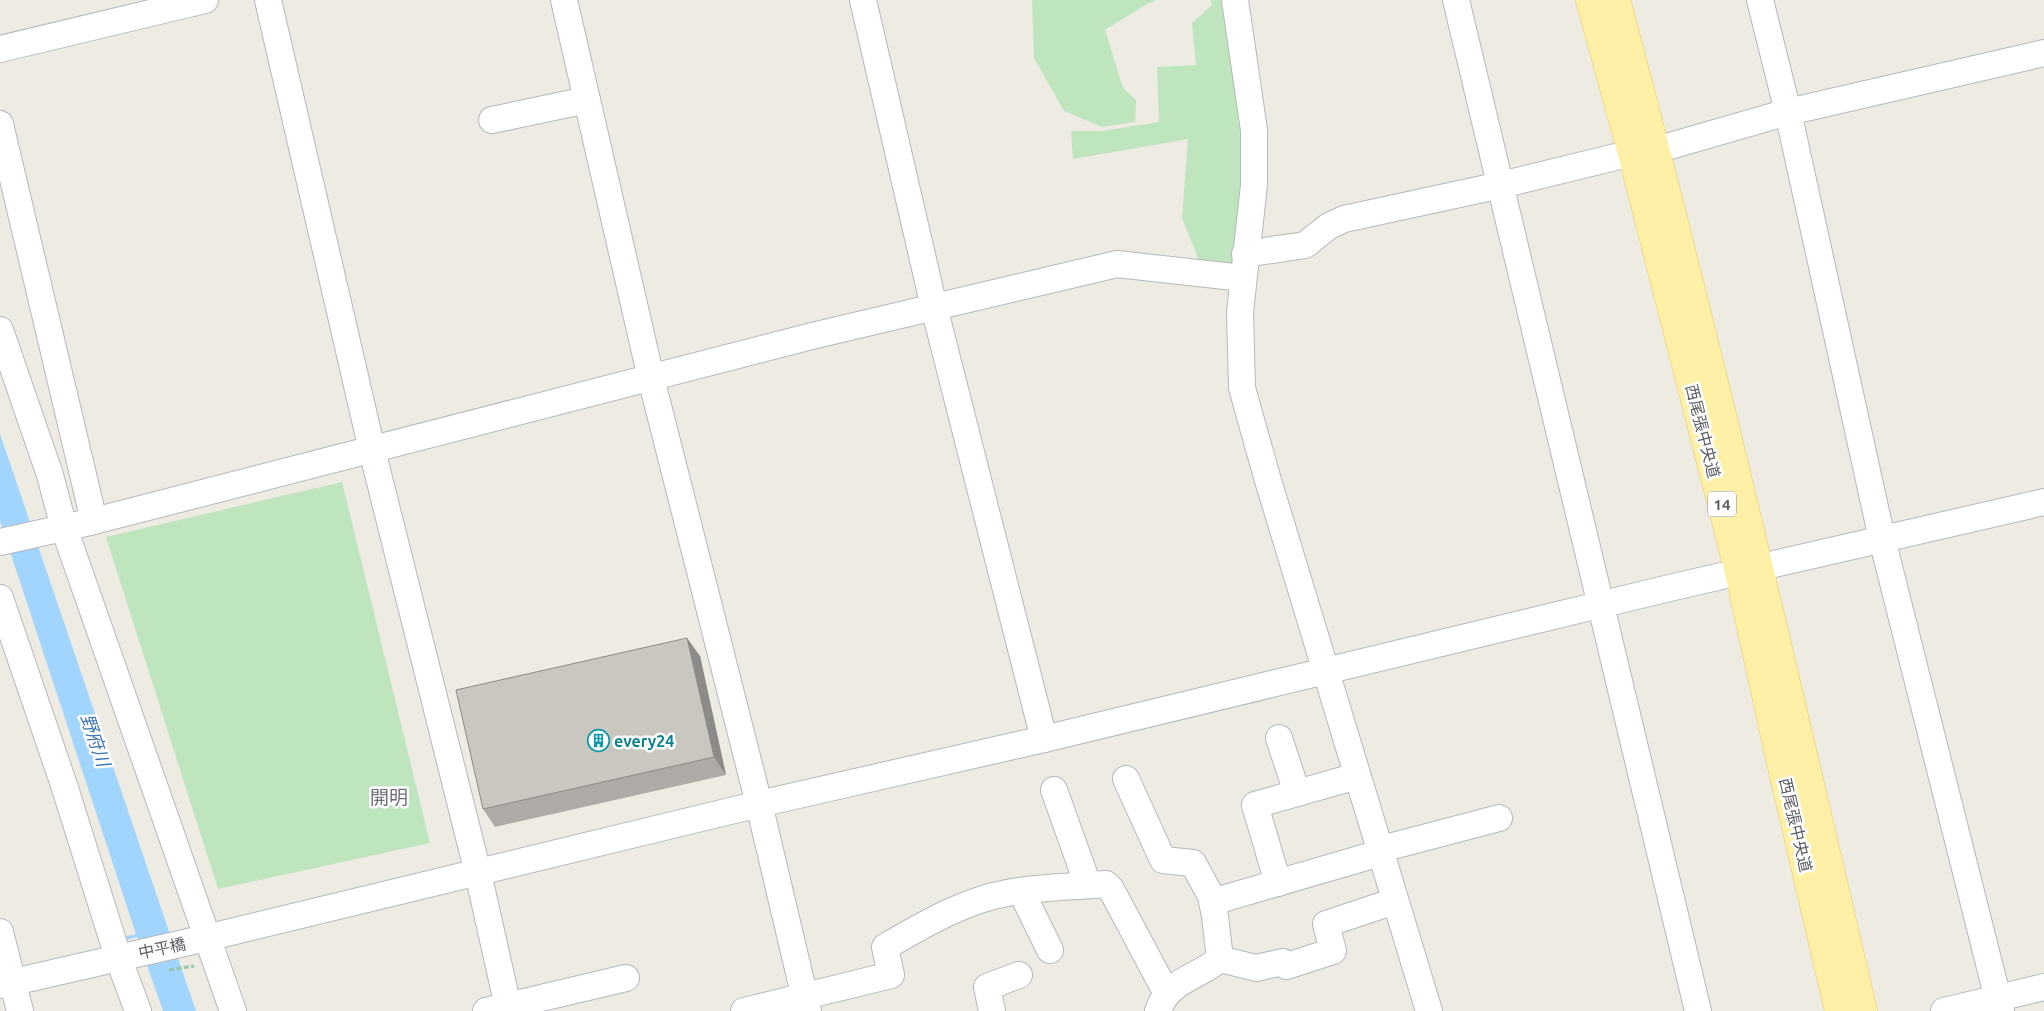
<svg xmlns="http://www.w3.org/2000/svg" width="2044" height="1011" viewBox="0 0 2044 1011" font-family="Ubuntu,'Noto Sans JP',sans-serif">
	<rect width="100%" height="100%" fill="#edebe2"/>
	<g fill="#bee5be">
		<path d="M1032 0H1157L1147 4 1105 30 1123 88 1136 100 1135 122 1102 127 1064 111 1034 58Z"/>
		<path d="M1211 0H1236L1254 130 1243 278 1204 273 1182 218 1188 139 1073 159 1071 131H1102L1159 122 1157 67 1196 65 1192 23 1212 5Z"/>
		<path d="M342 482 430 843 218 889 106 537Z"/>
	</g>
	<path fill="#a1d5fe" d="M0 434 196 1011H163L137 937 121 941 120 938 136 934 0 521Z"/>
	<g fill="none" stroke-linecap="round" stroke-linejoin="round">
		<defs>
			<g id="minor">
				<path d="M268 0 372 450 478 873 509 1011"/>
				<path d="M564 0 651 378 759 804 808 1011"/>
				<path d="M863 0 934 307 1044 739"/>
				<path d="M1235 0 1254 130V185L1240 312 1242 388 1267 477 1429 1011"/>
				<path d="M1456 0 1698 1011"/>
				<path d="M1760 0 1788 112 1882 539 2001 1011"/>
				<path d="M0 49 205 0"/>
				<path d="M492 120 587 100"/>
				<path d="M0 124 94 521"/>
				<path d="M1656 150 1788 112 2044 53"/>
				<path d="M1245 254 1305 245 1329 226 1344 219 1501 185 1632 153"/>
				<path d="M0 330 50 475 64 528 233 1011"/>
				<path d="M0 542 94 521 816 335 1117 264 1243 278"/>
				<path d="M0 598 64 785 118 957 138 1011"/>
				<path d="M1279 738 1297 793"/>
				<path d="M1126 779 1163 860 1193 863 1211 896 1215 916 1220 959C1197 978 1168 980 1158 1011"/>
				<path d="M1054 790 1088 885"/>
				<path d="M1278 883 1255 805 1357 776"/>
				<path d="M1021 891 1050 950"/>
				<path d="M1212 902 1380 853 1389 847 1499 818"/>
				<path d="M0 932 20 1011"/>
				<path d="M1220 959 1256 968 1283 962 1287 966 1333 951 1326 924 1395 901"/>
				<path d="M0 985 206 938 759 804 1044 739 1678 586 2044 502"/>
				<path d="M486 1011 626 978"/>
				<path d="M744 1011 891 975 885 947C923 925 963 901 1007 893 1039 887 1073 887 1106 884L1111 889 1167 994"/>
				<path d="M992 1011 987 987 1019 975"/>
				<path d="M1944 1011 2044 987"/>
			</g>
			<g id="major">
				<path d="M1590 0 1632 153 1739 572 1780 759 1839 1011"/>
				<path d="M1616 0C1706 335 1784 673 1863 1011"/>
			</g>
		</defs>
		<use href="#minor" stroke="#b5b8bc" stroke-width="28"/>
		<use href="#major" stroke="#f0c658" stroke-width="29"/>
		<path stroke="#97c6a4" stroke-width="3" stroke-dasharray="5 2.5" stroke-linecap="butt" d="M169 970 194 966"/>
		<use href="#minor" stroke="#fff" stroke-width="26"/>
		<use href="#major" stroke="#fef0a6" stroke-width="28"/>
	</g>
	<path fill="#aeaba6" d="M700 656 726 775 495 827 483 809Z"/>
	<path fill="#8d8b87" d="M687 638 700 656 726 775 714 757Z"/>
	<path fill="#cac7c1" stroke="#8d8b87" d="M687 638 714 757 483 809 456 690Z"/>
	<defs>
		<symbol id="building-ring" viewBox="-11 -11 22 22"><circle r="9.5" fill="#fff" stroke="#0f9aa8" stroke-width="1.5"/><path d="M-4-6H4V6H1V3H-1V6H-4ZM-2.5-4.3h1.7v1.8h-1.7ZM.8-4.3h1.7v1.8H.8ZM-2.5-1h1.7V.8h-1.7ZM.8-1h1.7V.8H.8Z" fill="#0f9aa8"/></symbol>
	</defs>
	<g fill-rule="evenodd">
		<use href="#building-ring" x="586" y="728" width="25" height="25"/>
	</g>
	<g text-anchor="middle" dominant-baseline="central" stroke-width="5" stroke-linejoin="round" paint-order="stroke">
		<rect fill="#fff" stroke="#8c8e92" stroke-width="1" x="1708" y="491.5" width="28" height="25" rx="4"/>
		<g font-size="15" font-weight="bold" fill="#5a5e63">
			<text x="1722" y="504">14</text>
		</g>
		<g font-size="16" fill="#5a5e63" stroke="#fff">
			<text transform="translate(1703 431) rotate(76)">西尾張中央道</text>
			<text transform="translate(1796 825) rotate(77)">西尾張中央道</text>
			<text transform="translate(162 948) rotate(-12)">中平橋</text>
		</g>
		<g font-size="16" font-weight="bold" fill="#0d838f" stroke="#fff" text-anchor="start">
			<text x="614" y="741">every24</text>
		</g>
		<g font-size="18" font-style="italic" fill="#3e76b0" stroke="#fff">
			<text transform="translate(96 740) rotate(71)">野府川</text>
		</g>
		<g font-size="19" fill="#6b7075" stroke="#fff">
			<text x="389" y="797">開明</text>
		</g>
	</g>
</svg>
